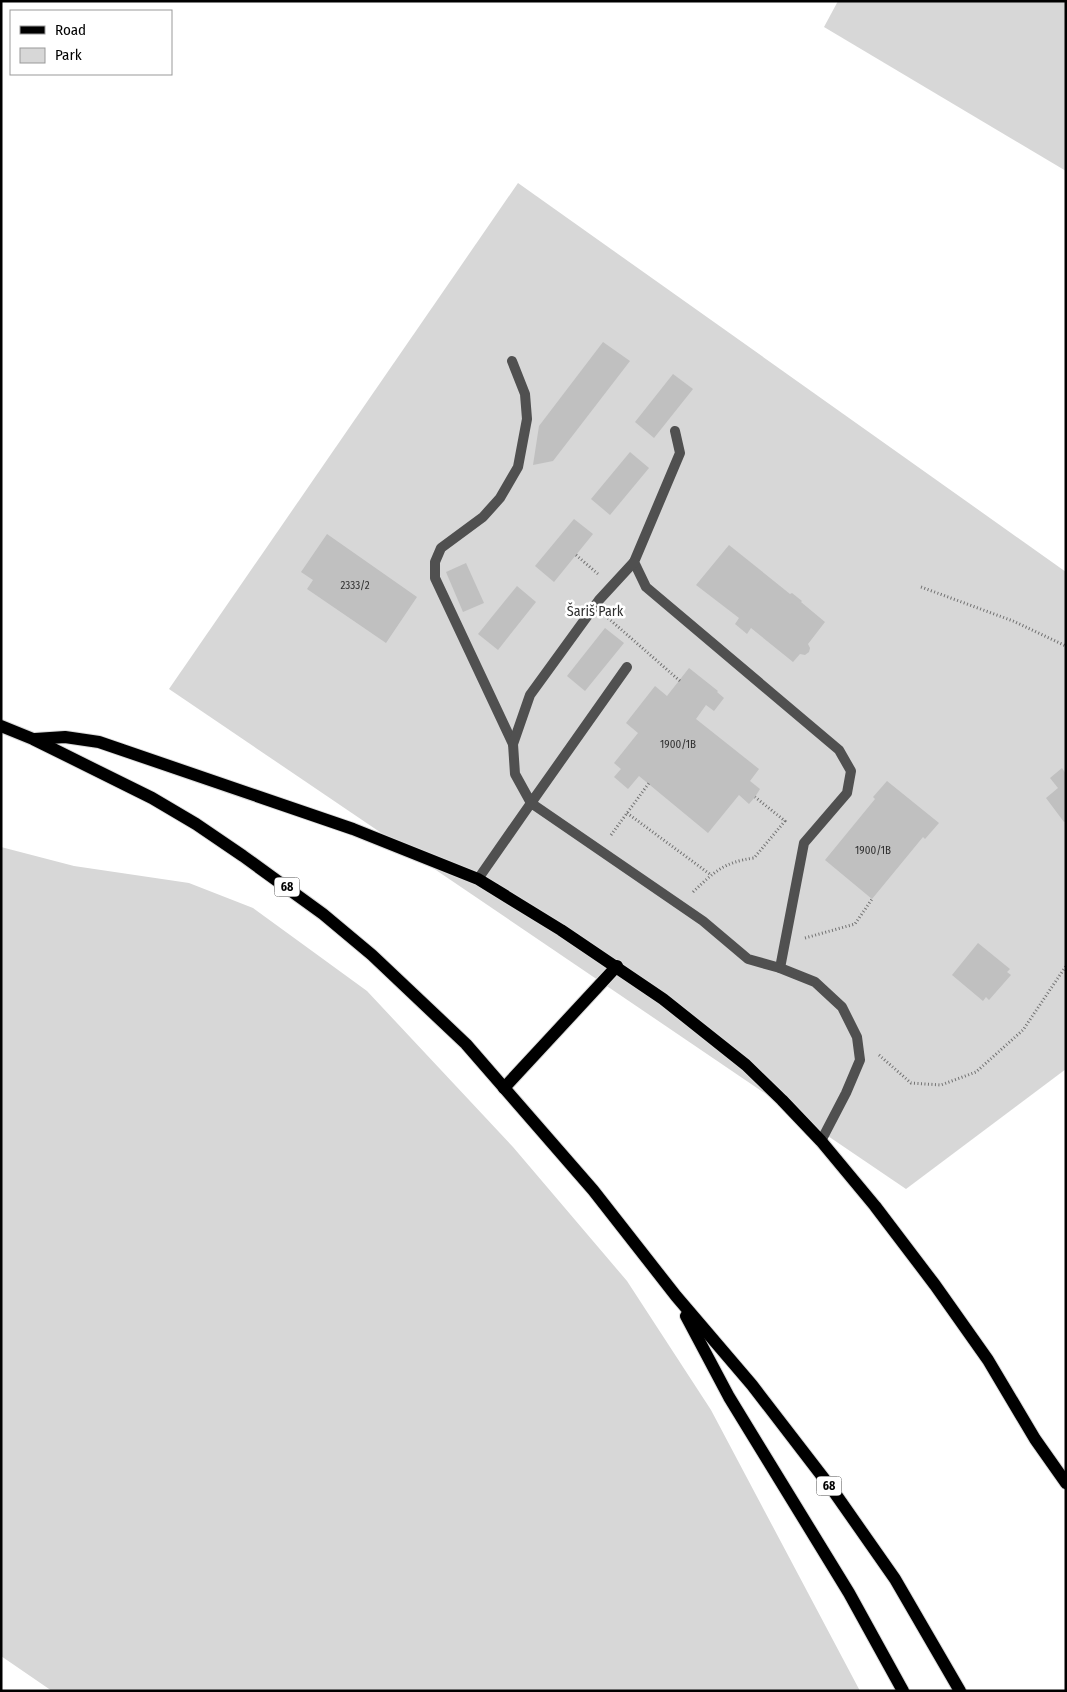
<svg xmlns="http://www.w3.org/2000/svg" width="1067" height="1692" viewBox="0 0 1067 1692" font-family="'Fira Sans Condensed',sans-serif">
	<rect width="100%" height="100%" fill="#fff"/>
	<g fill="#d7d7d7">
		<path d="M838 1H1066V171L824 27Z"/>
		<path d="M518 183 1066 572V1069L906 1189 169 689Z"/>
		<path d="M1 847 74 866 189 883 253 908 367 991 513 1147 627 1281 711 1410 860 1691H52L1 1656Z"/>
	</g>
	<g fill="#c0c0c0">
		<path d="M603 342 630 361 553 461 533 465 539 426Z"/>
		<path d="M673 374 693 389 654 438 635 422Z"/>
		<path d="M630 452 649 468 610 515 591 499Z"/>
		<path d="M574 519 593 534 554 582 535 566Z"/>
		<path d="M327 534 417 597 386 643 307 589 313 580 301 572Z"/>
		<path d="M729 545 790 594 792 593 802 601 801 602 825 622 808 644 810 648 809 652 805 655 800 654 793 662 751 628 747 634 735 624 739 618 696 585Z"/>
		<path d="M466 563 484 603 463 612 446 572Z"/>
		<path d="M517 586 536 602 498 650 478 634Z"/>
		<path d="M605 628 624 643 585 691 567 676Z"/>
		<path d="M689 668 718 691 717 692 724 698 714 711 706 705 696 719 759 769 750 781 760 789 755 797 749 804 739 795 708 833 639 776 628 789 614 777 621 769 614 763 638 733 626 723 655 686 667 696Z"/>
		<path d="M1062 768 1066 774V821L1064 822 1046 798 1058 788 1050 778Z"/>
		<path d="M887 781 939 823 925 839 923 837 872 899 825 860 875 799 873 797Z"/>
		<path d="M978 943 1010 969 1007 972 1011 975 989 1000 986 997 983 1001 952 975Z"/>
	</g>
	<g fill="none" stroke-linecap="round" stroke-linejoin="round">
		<defs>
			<g id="primary">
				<path d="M1 726 33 739 152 798 196 824 243 856 323 914 372 955 466 1044 593 1190 676 1296 752 1385 832 1489 895 1579 960 1691"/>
				<path d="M35 739 65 737 99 742 353 829 478 879 561 930 663 999 746 1065 782 1100 821 1141 875 1206 935 1285 988 1360 1035 1439 1066 1483"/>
				<path d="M504 1088 617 966"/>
				<path d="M686 1316 729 1397 849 1593 903 1691"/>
			</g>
		</defs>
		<use href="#primary" stroke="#dbdbdb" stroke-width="14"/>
		<g stroke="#727272" stroke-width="3" stroke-dasharray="1 2.5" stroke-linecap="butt">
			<path d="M576 555 598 574"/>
			<path d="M921 587 1013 621 1066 646"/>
			<path d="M608 618 680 681"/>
			<path d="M627 813 711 875"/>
			<path d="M611 835 649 783"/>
			<path d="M693 892C714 872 724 862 754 858L785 821 755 797"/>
			<path d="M805 938 855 924 872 899"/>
			<path d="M879 1055 911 1083 941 1085 976 1072 1023 1030 1066 966"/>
		</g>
		<g stroke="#505050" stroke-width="10">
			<path d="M512 361 525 394 527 419 518 467 500 498 483 517 441 548 435 562V578L513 744"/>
			<path d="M675 431 680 453 634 562 646 587 839 750 851 771 847 793 804 843 780 968"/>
			<path d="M627 667 531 803 515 774 513 744 530 695 599 600 634 562"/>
			<path d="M478 879 531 803 703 921 748 959 780 968 815 982 842 1007 857 1037 860 1060 846 1093 821 1141"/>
		</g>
		<use href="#primary" stroke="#000" stroke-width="12"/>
	</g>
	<g text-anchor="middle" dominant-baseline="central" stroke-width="5" stroke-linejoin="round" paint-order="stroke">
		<g font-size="11" fill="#303030">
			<text x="355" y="585">2333/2</text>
			<text x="678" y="744">1900/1B</text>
			<text x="873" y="850">1900/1B</text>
		</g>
		<g fill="#fff" stroke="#4c4c4c" stroke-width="1">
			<rect x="274.5" y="877.5" width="25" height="19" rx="4"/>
			<rect x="816.5" y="1476.5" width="25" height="19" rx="4"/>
		</g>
		<g font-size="12" font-weight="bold" fill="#000">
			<text x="287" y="887">68</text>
			<text x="829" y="1486">68</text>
		</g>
		<g font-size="14" fill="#2e2e2e" stroke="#fff">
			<text x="595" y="611">Šariš Park</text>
		</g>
	</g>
	<rect width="1067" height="1692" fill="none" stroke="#000000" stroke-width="5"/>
	<rect x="10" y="10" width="162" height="65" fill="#ffffff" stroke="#999999"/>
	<rect x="20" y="26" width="25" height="8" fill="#000000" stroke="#999999"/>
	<text x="55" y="35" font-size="15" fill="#000000">Road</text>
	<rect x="20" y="48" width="25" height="15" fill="#d7d7d7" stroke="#999999"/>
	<text x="55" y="60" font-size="15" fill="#000000">Park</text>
</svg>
